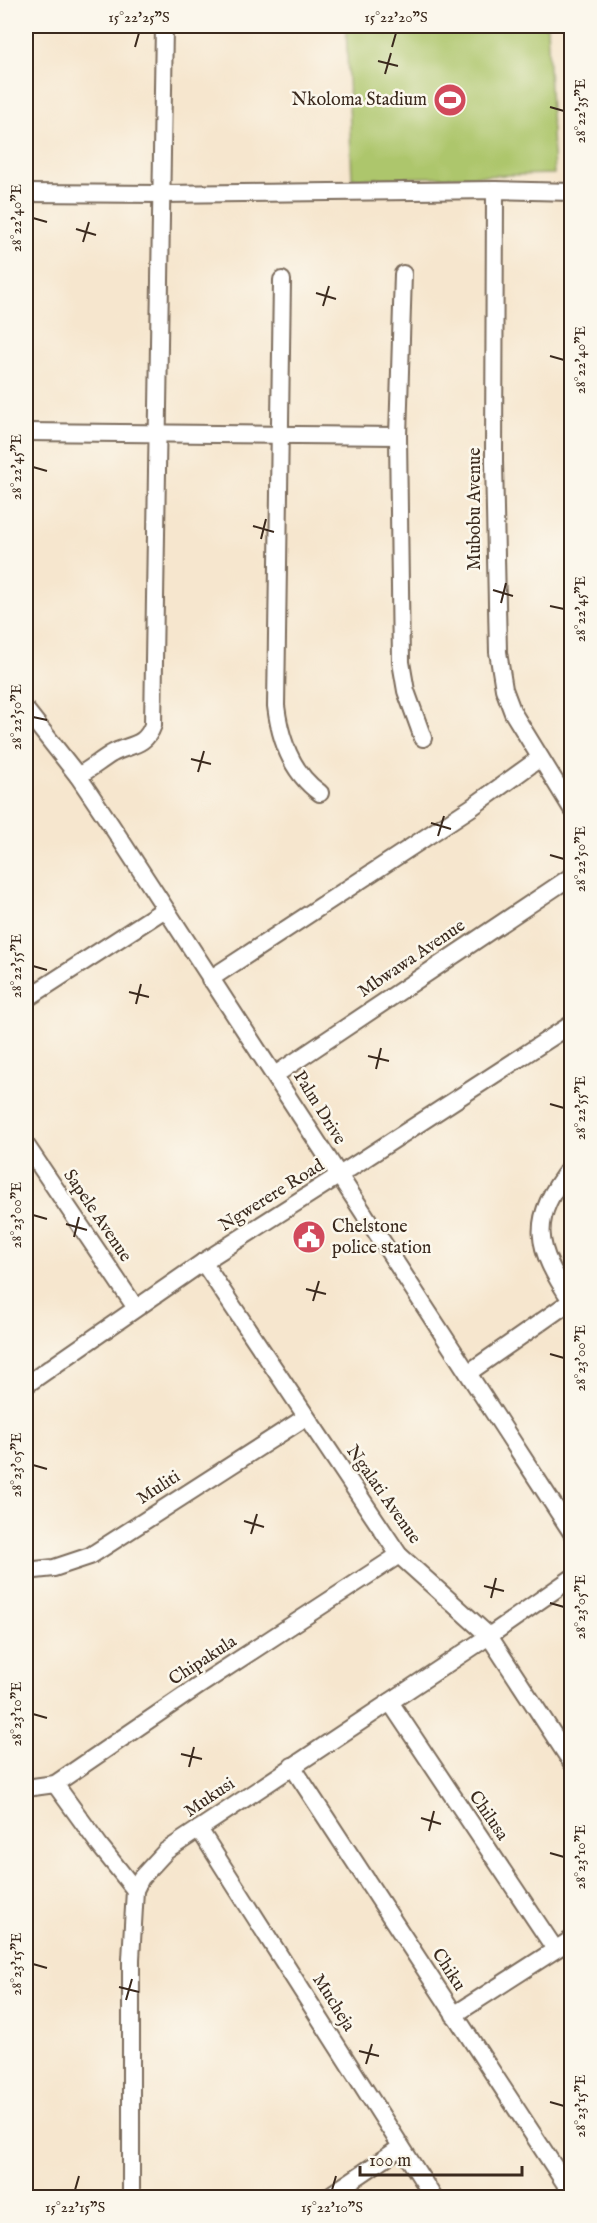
<svg xmlns="http://www.w3.org/2000/svg" width="597" height="2223" viewBox="0 0 597 2223" font-family="'IM FELL English',serif">
	<rect width="100%" height="100%" fill="#fbf7ec"/>
	<filter id="ink" filterUnits="userSpaceOnUse"><feTurbulence type="fractalNoise" baseFrequency=".0167" numOctaves="2"/><feDisplacementMap in="SourceGraphic" scale="12" xChannelSelector="R" yChannelSelector="G"/><feConvolveMatrix kernelMatrix="1 2 1 2 8 2 1 2 1" color-interpolation-filters="sRGB"/></filter>
	<filter id="wash" filterUnits="userSpaceOnUse"><feTurbulence type="fractalNoise" baseFrequency=".008" numOctaves="4" result="noise"/><feDisplacementMap in="SourceGraphic" scale="24" xChannelSelector="R" yChannelSelector="G"/><feGaussianBlur stdDeviation="1.35" result="paint"/><feColorMatrix in="noise" values="0 0 0 0 0 0 0 0 0 0 0 0 0 0 0 0 0 1.4 0 .05"/><feComposite in="paint" operator="in"/></filter>
	<g filter="url(#wash)">
		<rect width="100%" height="100%" fill="#f6e6ce"/>
		<path fill="#adc66c" stroke="#747845" stroke-width="1.5" d="M346 26H547L554 174 352 179Z"/>
	</g>
	<g filter="url(#ink)">
		<g fill="none" stroke-linecap="round" stroke-linejoin="round">
			<defs>
				<g id="minor">
					<path d="M495 190 494 461 498 652 504 689 513 713 572 809"/>
					<path d="M26 193 162 194 495 190 572 192"/>
					<path d="M403 274 398 436 401 662 406 691 423 738"/>
					<path d="M282 280 276 706C280 739 292 773 320 793"/>
					<path d="M26 432 398 436"/>
					<path d="M26 710 78 776 111 825 572 1533"/>
					<path d="M78 776C90 769 100 761 111 754 128 744 145 748 153 725L164 26"/>
					<path d="M210 979 472 807 540 758"/>
					<path d="M26 999 165 909"/>
					<path d="M275 1075 572 876"/>
					<path d="M26 1145 136 1308"/>
					<path d="M572 1165C528 1221 535 1246 572 1302"/>
					<path d="M203 1262 399 1555 489 1636 572 1763"/>
					<path d="M468 1373 571 1301"/>
					<path d="M26 1385 203 1262 338 1176 572 1024"/>
					<path d="M26 1571 54 1568 90 1556 306 1417"/>
					<path d="M390 1702 555 1949"/>
					<path d="M292 1766 572 2194"/>
					<path d="M55 1784 100 1846 135 1890"/>
					<path d="M26 1788 55 1784 197 1687 399 1555"/>
					<path d="M199 1829 434 2198"/>
					<path d="M454 2015 572 1939"/>
					<path d="M131 2198V1959L135 1890 141 1878 166 1851 489 1636 572 1578"/>
					<path d="M326 2198 401 2147"/>
				</g>
			</defs>
			<use href="#minor" stroke="#7c6c5c" stroke-width="20"/>
			<use href="#minor" stroke="#fff" stroke-width="16"/>
		</g>
	</g>
	<path fill="none" stroke="#3b2a1e" stroke-width="2" d="M135 47 139 33M392 47 396 33M378 61 398 66M385 74 391 53M550 107 564 111M33 218 47 222M76 229 96 235M83 242 89 222M316 293 336 299M323 306 329 286M550 356 564 360M33 467 47 471M253 526 274 532M261 539 266 519M493 590 513 596M501 603 506 583M550 606 564 609M33 717 47 720M191 759 211 764M198 772 204 751M431 823 451 829M438 836 444 816M550 855 564 859M33 966 47 970M129 992 149 997M136 1004 141 984M368 1056 389 1061M376 1069 381 1048M550 1104 564 1108M33 1215 47 1219M66 1224 87 1230M74 1237 79 1217M306 1289 326 1294M313 1301 319 1281M550 1354 564 1358M33 1465 47 1469M244 1521 264 1527M251 1534 257 1514M484 1586 504 1591M491 1598 496 1578M550 1603 564 1607M33 1714 47 1718M181 1754 202 1759M189 1767 194 1747M421 1818 441 1824M429 1831 434 1811M550 1853 564 1857M33 1964 47 1968M119 1987 139 1992M126 2000 132 1979M359 2051 379 2056M366 2064 372 2044M550 2102 564 2106M75 2190 79 2176M332 2190 336 2176"/>
	<defs>
		<symbol id="stadium-disc" viewBox="-11 -11 22 22"><circle r="9.5" fill="#d1495b" stroke="#fbf7ec"/><path d="M0-5a6.5 5 0 1 0 0 10a6.5 5 0 1 0 0-10ZM-3.5-1.8h7v3.6h-7Z" fill="#fff"/></symbol>
		<symbol id="civic-disc" viewBox="-11 -11 22 22"><circle r="9.5" fill="#d1495b" stroke="#fbf7ec"/><path d="M-.6-6.5H3V-4.5H.6V-3L4-1V1h2V6H-6V1h2V-1L-.6-3ZM-1.2 2.5V6h2.4V2.5Z" fill="#fff"/></symbol>
	</defs>
	<g fill-rule="evenodd">
		<use href="#stadium-disc" x="431" y="81" width="38" height="38"/>
		<use href="#civic-disc" x="290" y="1218" width="38" height="38"/>
	</g>
	<g text-anchor="middle" dominant-baseline="central" stroke-width="5" stroke-linejoin="round" paint-order="stroke">
		<g font-size="18" fill="#3b2a1e" stroke="#fbf7ec" text-anchor="end">
			<text x="427" y="100">Nkoloma Stadium</text>
			<text x="332" y="1227" text-anchor="start">Chelstone<tspan x="332" dy="21">police station</tspan></text>
		</g>
		<g font-size="18" fill="#3b2a1e" stroke="#fbf7ec">
			<text transform="translate(475 509) rotate(-90)">Mubobu Avenue</text>
			<text transform="translate(412 959) rotate(-34)">Mbwawa Avenue</text>
			<text transform="translate(319 1108) rotate(58)">Palm Drive</text>
			<text transform="translate(272 1196) rotate(-32)">Ngwerere Road</text>
			<text transform="translate(97 1216) rotate(56)">Sapele Avenue</text>
			<text transform="translate(159 1488) rotate(-33)">Muliti</text>
			<text transform="translate(383 1495) rotate(55)">Ngalati Avenue</text>
			<text transform="translate(203 1661) rotate(-33)">Chipakula</text>
			<text transform="translate(210 1798) rotate(-34)">Mukusi</text>
			<text transform="translate(488 1816) rotate(56)">Chilusa</text>
			<text transform="translate(448 1970) rotate(57)">Chiku</text>
			<text transform="translate(333 2003) rotate(58)">Mucheja</text>
		</g>
	</g>
	<rect width="597" height="2223" fill="none" stroke="#fbf7ec" stroke-width="66"/>
	<path d="M360 2166v9h162v-9" fill="none" stroke="#3b2a1e" stroke-width="3"/>
	<text x="369" y="2166" font-size="18" fill="#3b2a1e" stroke="#fbf7ec" stroke-width="4.5" paint-order="stroke">100 m</text>
	<rect x="33" y="33" width="531" height="2157" fill="none" stroke="#3b2a1e" stroke-width="2"/>
	<g font-size="15" text-anchor="middle" fill="#3b2a1e">
		<text x="139" y="22">15°22'25"S</text>
		<text x="396" y="22">15°22'20"S</text>
		<text transform="translate(580 111) rotate(-90)" y="5">28°22'35"E</text>
		<text transform="translate(16 218) rotate(-90)" y="5">28°22'40"E</text>
		<text transform="translate(580 360) rotate(-90)" y="5">28°22'40"E</text>
		<text transform="translate(16 467) rotate(-90)" y="5">28°22'45"E</text>
		<text transform="translate(580 609) rotate(-90)" y="5">28°22'45"E</text>
		<text transform="translate(16 717) rotate(-90)" y="5">28°22'50"E</text>
		<text transform="translate(580 859) rotate(-90)" y="5">28°22'50"E</text>
		<text transform="translate(16 966) rotate(-90)" y="5">28°22'55"E</text>
		<text transform="translate(580 1108) rotate(-90)" y="5">28°22'55"E</text>
		<text transform="translate(16 1215) rotate(-90)" y="5">28°23'00"E</text>
		<text transform="translate(580 1358) rotate(-90)" y="5">28°23'00"E</text>
		<text transform="translate(16 1465) rotate(-90)" y="5">28°23'05"E</text>
		<text transform="translate(580 1607) rotate(-90)" y="5">28°23'05"E</text>
		<text transform="translate(16 1714) rotate(-90)" y="5">28°23'10"E</text>
		<text transform="translate(580 1857) rotate(-90)" y="5">28°23'10"E</text>
		<text transform="translate(16 1964) rotate(-90)" y="5">28°23'15"E</text>
		<text transform="translate(580 2106) rotate(-90)" y="5">28°23'15"E</text>
		<text x="75" y="2212">15°22'15"S</text>
		<text x="332" y="2212">15°22'10"S</text>
	</g>
</svg>
